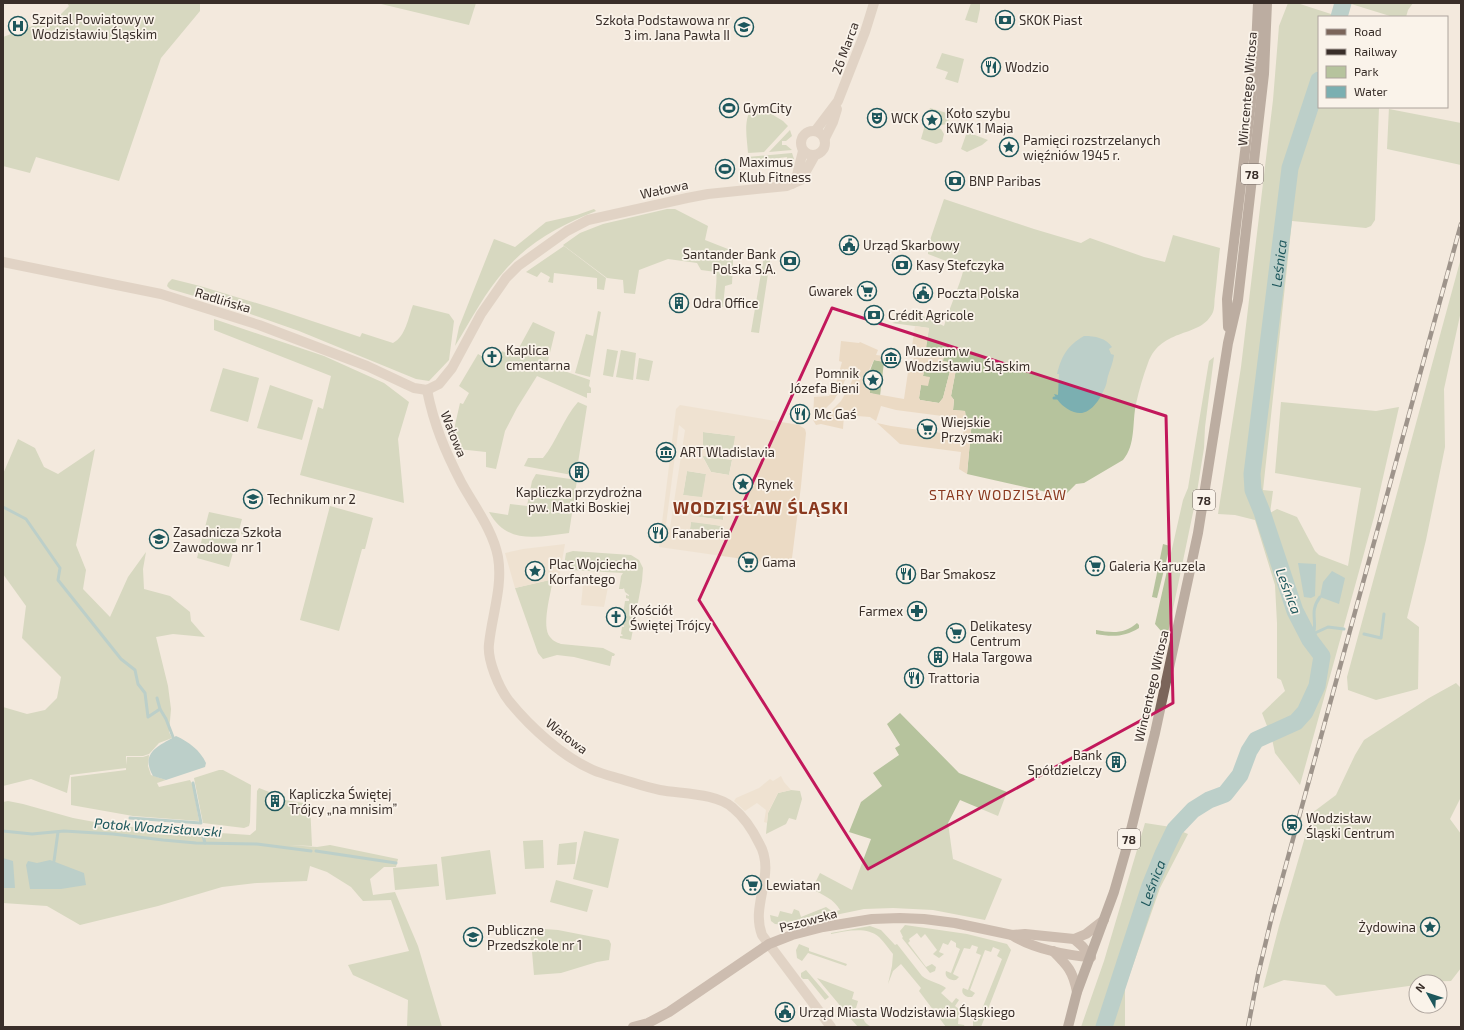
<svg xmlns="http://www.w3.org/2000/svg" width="1464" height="1030" viewBox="0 0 1464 1030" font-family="'Exo 2',sans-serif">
	<rect width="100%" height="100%" fill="#f3e9dd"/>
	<g fill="#b6c39d">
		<path d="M67 3H200V11L161 58 119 181 36 157 30 173 3 166V37L59 16 69 6Z"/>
		<path d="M377 3H476L469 25Z"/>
		<path d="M971 3H980V9L977 23 965 20Z"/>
		<path d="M1288 3H1297L1334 15 1333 17H1319V67L1284 174 1248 474 1250 492 1261 517 1266 515 1255 490V475L1292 175 1319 93V107H1379L1375 220 1371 226 1366 228 1292 221 1263 490 1273 491 1270 513 1277 509 1297 517 1315 551 1319 555 1348 566 1361 488 1275 473 1281 402 1376 411 1399 407 1374 517 1300 785 1275 753 1272 739 1262 713 1285 691 1281 680 1277 678V623L1275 585 1255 520 1235 515 1218 514 1241 367 1273 100 1279 26Z"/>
		<path d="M1348 3H1413L1408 10 1406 17H1391L1390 16Z"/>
		<path d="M942 53 964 59 958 83 945 79 948 72 936 68Z"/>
		<path d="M755 104 783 121 788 126 764 152 748 153C747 137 742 117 755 104Z"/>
		<path d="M1389 107V109L1461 123V165L1387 149Z"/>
		<path d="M930 108 950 114 948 124 941 125 937 124 938 121 927 117Z"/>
		<path d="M925 125 941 129 944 134 942 142 936 144 921 139Z"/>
		<path d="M790 130 792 136 786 141H782V145H786L792 150 769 152Z"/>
		<path d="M967 132 988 140 982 145 967 152 961 149Z"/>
		<path d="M792 153 794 159 793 166 788 164 787 157 748 162 747 157Z"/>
		<path d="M944 199 1034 229 1081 243 1090 238 1144 257 1165 262 1173 235 1220 248C1218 264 1217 280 1215 296 1214 301 1215 307 1213 312 1201 339 1162 326 1148 363 1143 376 1139 390 1136 404 1132 422 1136 445 1123 460L1084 483 1076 484 1064 496 967 474 972 420 966 419 965 411 953 410 954 400 951 396 957 364 943 361 944 355 928 351 926 357H924L929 328 892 323 902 320 908 314 922 316 944 326C950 306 959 288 964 268L928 254V246Z"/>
		<path d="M594 209 596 211C563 224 529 242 506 269 485 292 471 320 455 346L459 327 494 239 515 247 546 222 577 215Z"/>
		<path d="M667 209H675L708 226 705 240 733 251V265L732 284 725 286 723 307 717 306C713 298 718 282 716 272L701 270 697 263 668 259 639 270 635 294 624 293 623 280 607 278 563 245 580 233 603 224Z"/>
		<path d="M564 246 606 278 604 290 597 289V278L554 273 553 283 548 282 550 277 541 272 537 277 526 272Z"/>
		<path d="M765 250 771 254 759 333 751 332Z"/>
		<path d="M1461 258V311L1444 389 1445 447 1426 540 1407 618 1419 627 1418 689 1376 700 1348 690 1347 677Z"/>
		<path d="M172 279 200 286 276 309 360 337 362 333 393 343C406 336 408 318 413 305L449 314 454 321 449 360 429 381 416 379 299 331 225 305 170 289 167 286 168 283Z"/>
		<path d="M598 311 601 312 590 377 575 373 586 334 593 336Z"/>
		<path d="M214 319 324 356 384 383 409 402 398 439 404 503 300 475 318 407 323 409 331 376 214 330Z"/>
		<path d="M533 322 555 332 547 365 590 380 589 386 591 388V393H587V398L537 376 517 408 505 431 496 469 486 467V452L458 449V458L455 452V425L460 403 463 404 469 393 459 386 478 354 496 364 502 351 514 357Z"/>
		<path d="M607 349 618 351 613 377 603 375Z"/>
		<path d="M621 350 636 353 633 380 616 377Z"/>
		<path d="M1214 357 1205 427 1204 448 1196 498 1167 638 1155 624 1183 500 1188 488 1209 361Z"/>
		<path d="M639 358 653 361 649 381 636 379Z"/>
		<path d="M874 360 884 362 880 396 870 393 868 380 876 378 868 376Z"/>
		<path d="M925 365 950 371 943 398 939 403 920 400 919 398 921 385 930 378 923 376Z"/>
		<path d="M223 368 259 378 248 422 210 411Z"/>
		<path d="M270 385 313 400 302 440 257 428Z"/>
		<path d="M578 402 587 406 578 463 577 476 524 466 528 458H543C557 441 563 419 578 402Z"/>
		<path d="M703 432 736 436 732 456C722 455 713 451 703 450Z"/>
		<path d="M18 439 35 448 44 467 58 474 95 449 76 545 86 570 83 589 110 617 128 577 146 552 143 569 144 589 170 596 190 612 191 621 205 637 173 634 156 637 168 686 171 709 169 732 172 738 159 743 149 754 143 756H126V765L127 757H143L149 755 148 766 151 775 166 780 157 783 159 787 190 780 193 786 199 821 133 816 71 805V777L126 770V768L70 775 67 793 31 779 3 786V707L27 714 45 710 57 698 61 677 22 638 26 606 3 574V474Z"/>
		<path d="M702 455 732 460 729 475 711 472Z"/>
		<path d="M687 471 706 474 703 498 683 495Z"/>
		<path d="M536 474 577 480 569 533C537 537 507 545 489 512L508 515 510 504 527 506 532 481Z"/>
		<path d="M707 500 725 503 723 520 693 516Z"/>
		<path d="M330 506 373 518 365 549H362L339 631 300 620Z"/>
		<path d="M209 512 242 519 229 567 197 558Z"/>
		<path d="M691 521 722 526 721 533 690 529Z"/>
		<path d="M246 525 259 532 261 540 241 534 243 526Z"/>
		<path d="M1163 544 1170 546 1157 598 1152 597Z"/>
		<path d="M573 551 631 555 639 560 643 568 642 581 631 640 620 638V636H622L623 635 621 634 622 627H624V625H623L624 618H626V616L623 615 625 601H629V599L626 598V595L629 596V595L625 592 624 588 623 589H619L621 576 623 573 571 570 569 567 568 568 564 565 566 553Z"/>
		<path d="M553 579C551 593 541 626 550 637 553 641 556 642 561 644L603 648 615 654 614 656H612L610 666 574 657 557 655 543 659 538 653 515 588Z"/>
		<path d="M1137 623 1139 625V628C1125 637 1112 637 1096 634V630C1112 633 1125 634 1137 623Z"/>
		<path d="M1456 683 1461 688V797L1450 819 1461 834V968L1451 981 1416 982V985L1336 996 1325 985 1284 980 1263 988 1279 926 1312 813 1336 795 1355 755 1364 740 1429 698Z"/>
		<path d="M900 713 959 773 1007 792 998 816 960 800 948 823 953 859 1002 879 985 920 933 910 893 908 864 909 787 925 775 924 771 921 770 915 778 917 780 911 792 914 794 909 799 911 801 917 826 907 833 912 840 910C834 899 823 895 812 889L820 873 852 890 871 839 849 832 861 802 882 786 873 773 899 755 895 748 900 745 887 724Z"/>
		<path d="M219 770H223L251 785 250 822 249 826 244 828 203 823 194 778Z"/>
		<path d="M259 788 277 795 285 796V800L310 804 312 846 289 845 317 847 330 845 398 859 396 867H384L370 879 373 895 395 892 418 946 442 1027H407L408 1000 353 975 348 965 409 951 391 900 363 901 351 887 327 872 310 866 307 881 257 883 222 887 158 906 80 925 47 906 3 903V802L8 801 23 804 73 818 116 826 250 835 256 830 257 791Z"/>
		<path d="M791 790 800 791 802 799 796 820 789 818 786 824 766 834 768 813 778 793Z"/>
		<path d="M1145 823 1171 827 1188 834 1160 888 1125 988V1027H1081L1104 961Z"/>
		<path d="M584 831 619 839 608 888 573 879Z"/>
		<path d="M543 840 544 868 525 869 523 841Z"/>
		<path d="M577 842 575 864 557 865 559 844Z"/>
		<path d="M490 850 496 894 446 900 441 857Z"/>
		<path d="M437 864 439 886 395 890 393 868Z"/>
		<path d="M556 880 593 890 587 912 550 902Z"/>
		<path d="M905 925 967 934 1007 944 1011 950 981 1027H973V1018L976 1013 980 1014 1002 959 997 956 1000 950 993 947 991 952 985 950 970 990 975 993 972 997H968C963 995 961 992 963 988L968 990 981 955 976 953 978 947 972 945 970 949 964 948 953 974 959 977 956 980C950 981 944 977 946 971L951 973 960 949 956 947V943L951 940 948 945 943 943 939 952 944 954 939 958 933 954 937 950 925 934 921 938 917 933 909 939 910 941 908 943 926 967 932 964 936 967 935 971 930 973 902 938 903 937 900 931Z"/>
		<path d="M870 926 881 930 895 945 897 944 922 976C929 982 938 982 946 988L941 993 952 1003 956 998 959 1000 955 1006 960 1010 964 1005 966 1008V1014L959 1013 958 1024 964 1025 965 1027H946L919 991 921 988 901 964 893 971 888 984 892 966 893 954C889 949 884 942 879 937 867 926 846 931 831 934V933Z"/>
		<path d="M530 928 558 930 609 940 611 944 609 960 597 962 561 973 534 975Z"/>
		<path d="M799 944 809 948V951L847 964 846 966 808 953 802 961 797 958 796 950Z"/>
		<path d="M806 970 829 997 825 1000 808 979H803L801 977V973Z"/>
		<path d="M817 978 854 992 852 999 858 1001 856 1008 848 1015Z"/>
		<path d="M862 1008C862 1017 863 1024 873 1027H858L850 1018Z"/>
	</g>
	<g fill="#ebdac4" fill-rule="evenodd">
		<path d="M915 326 929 328 925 357 926 356 927 351 944 355 943 361 957 364 951 396 954 400 953 410 965 411 966 419 972 420 967 474 959 469 961 452 900 444 877 423 891 426 963 436 965 419 896 410 881 406 876 421 870 417 844 415 843 429 821 424 816 425 813 420 814 397 829 396 836 383 842 362 839 361 841 341 859 343 860 342 878 350 876 355 885 356 884 362 874 360 868 372V376L876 378 875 382 868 380 870 393 904 399 908 372H912L914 354 911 353ZM851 366 858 368 850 385 841 401 825 417 821 413 834 400 843 385ZM925 366 950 371 943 398 939 403 920 400 919 398 921 385 928 386 930 377 923 376Z"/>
		<path d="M680 405 799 425 805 429 806 433 801 486 791 566 659 547 676 409ZM679 425 685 430 670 528 666 525ZM703 432 735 436 732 456 717 454 712 451 703 450ZM702 456 732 460 729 475 711 472ZM687 471 706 474 702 497 683 495ZM707 500 725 503 723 520 693 516ZM691 522 722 526 721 533 690 529Z"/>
		<path d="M565 544 559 578 515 588 505 553 523 549Z"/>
		<path d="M583 585 608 587 604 607 581 605Z"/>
		<path d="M781 776 784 782 791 790 778 793 768 813 767 823 764 822 766 810 757 803 745 811 734 801 736 798 759 788 770 779 773 781Z"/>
	</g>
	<g fill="#7bafb1">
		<path d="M1084 336C1095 336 1106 338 1112 347L1109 349 1111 354 1114 355C1113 363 1110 369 1108 376 1107 379 1107 382 1106 385 1101 398 1090 418 1074 412 1065 409 1058 402 1054 394L1058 395 1059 374H1057C1062 355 1067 346 1084 336Z"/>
		<path d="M1298 563 1316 564 1315 596 1311 598 1304 597Z"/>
		<path d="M1332 571 1345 578 1339 604 1320 597 1323 582Z"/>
		<path d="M176 736C189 742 200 750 206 763L205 767 166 780 153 776C140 753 158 746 176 736Z"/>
		<path d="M3 858 13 861 15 888H3Z"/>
		<path d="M50 860 84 873 86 885 61 889H30L26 865 28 861 37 863Z"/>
	</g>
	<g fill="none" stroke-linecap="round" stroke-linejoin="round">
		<g stroke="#7bafb1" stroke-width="3">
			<path d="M1054 398H1057"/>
			<path d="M3 507 26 519 60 568 58 580 121 659 135 670 138 684 145 693 148 717 160 709"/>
			<path d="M1315 633 1328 627 1344 629"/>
			<path d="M1364 634 1381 638 1384 614"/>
			<path d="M1310 640C1321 624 1307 614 1320 597"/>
			<path d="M157 698 160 709 166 719 173 737"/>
			<path d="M130 818 201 823 193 783"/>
			<path d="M3 831 32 834 64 831 113 834 163 840 196 843 257 844 311 851"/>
			<path d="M202 832 205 843"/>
			<path d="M316 851 396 863"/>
			<path d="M54 861 58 832"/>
		</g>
		<g stroke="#7bafb1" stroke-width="17">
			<path d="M1339 17 1343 3"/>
			<path id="s1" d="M1104 1027 1150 886 1163 854 1175 829 1193 810 1209 800 1225 794 1240 775 1249 751 1256 740 1296 722 1305 712 1317 686 1322 656 1310 640 1295 611 1262 512 1253 490 1252 474 1290 168 1319 80"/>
		</g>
		<g stroke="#ccb9a9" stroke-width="10">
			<path d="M816 130 838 101 865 32 874 3"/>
			<circle cx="813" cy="143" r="12"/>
			<path d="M825 138 833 122 837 109"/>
			<path d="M792 184 797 175 803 151"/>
			<path d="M3 262 161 294 259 325 367 366 414 388 427 390 439 384 452 368 481 314 506 278 518 266 567 231 588 220 687 198 708 194 787 186 801 180 815 155"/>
			<path d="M427 390C434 425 445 451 461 482 474 506 493 530 498 557 503 586 492 615 489 644 487 660 499 688 509 701 530 727 563 757 593 770 600 773 607 775 614 777 629 781 644 787 660 790 681 794 717 793 733 808 744 817 753 831 759 843 777 874 750 904 762 935L831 1027"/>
		</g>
		<g stroke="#a0877a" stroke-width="10">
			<path d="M1012 935C1031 948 1068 956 1091 957"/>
			<path d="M1074 939 1082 946 1091 957"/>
			<path d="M1053 951C1068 966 1073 971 1077 992"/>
			<path d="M633 1027 648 1023 669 1012 769 944 792 935 823 927 872 919 900 918 924 919 955 923 1012 935 1025 934 1074 939 1086 934 1104 920"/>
		</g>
		<g stroke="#7b655a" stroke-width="10">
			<path d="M1228 327 1227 299 1255 70 1258 3"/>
			<path d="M1068 1027 1077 992 1114 892 1126 850 1155 733 1198 533 1228 343 1238 300 1264 74 1267 3"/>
		</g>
		<defs>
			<path id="rail" d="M1248 1027 1258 975 1272 916 1461 224"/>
		</defs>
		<use href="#rail" stroke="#392e29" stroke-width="4.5"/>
		<use href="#rail" stroke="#faf3ea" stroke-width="3" stroke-dasharray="9" stroke-linecap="butt"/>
	</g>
	<path d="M0 0H1464V1030H0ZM832 308 1166 416 1173 703 868 869 699 600Z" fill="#f3e9dd" fill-opacity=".55" fill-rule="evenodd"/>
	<path fill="none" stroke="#c2185b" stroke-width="3" stroke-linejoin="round" d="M832 308 1166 416 1173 703 868 869 699 600Z"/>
	<defs>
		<symbol id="bank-ring" viewBox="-11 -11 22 22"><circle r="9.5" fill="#faf3ea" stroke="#1d575c" stroke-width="1.5"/><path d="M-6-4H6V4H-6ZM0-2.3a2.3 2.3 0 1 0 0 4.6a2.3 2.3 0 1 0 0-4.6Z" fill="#1d575c"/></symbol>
		<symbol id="hospital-ring" viewBox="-11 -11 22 22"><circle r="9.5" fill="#faf3ea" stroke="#1d575c" stroke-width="1.5"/><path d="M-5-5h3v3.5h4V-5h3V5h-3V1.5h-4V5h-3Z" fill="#1d575c"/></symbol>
		<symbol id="school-ring" viewBox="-11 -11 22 22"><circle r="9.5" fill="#faf3ea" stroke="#1d575c" stroke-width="1.5"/><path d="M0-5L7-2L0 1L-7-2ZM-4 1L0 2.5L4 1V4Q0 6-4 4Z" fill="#1d575c"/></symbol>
		<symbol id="restaurant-ring" viewBox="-11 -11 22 22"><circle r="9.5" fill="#faf3ea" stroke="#1d575c" stroke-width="1.5"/><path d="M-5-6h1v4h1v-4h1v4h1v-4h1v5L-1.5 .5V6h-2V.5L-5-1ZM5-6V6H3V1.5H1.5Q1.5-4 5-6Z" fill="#1d575c"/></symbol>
		<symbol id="stadium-ring" viewBox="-11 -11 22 22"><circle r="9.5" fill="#faf3ea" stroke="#1d575c" stroke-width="1.5"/><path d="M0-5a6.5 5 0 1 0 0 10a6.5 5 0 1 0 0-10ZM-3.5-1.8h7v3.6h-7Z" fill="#1d575c"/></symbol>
		<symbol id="theatre-ring" viewBox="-11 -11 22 22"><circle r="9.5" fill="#faf3ea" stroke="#1d575c" stroke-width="1.5"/><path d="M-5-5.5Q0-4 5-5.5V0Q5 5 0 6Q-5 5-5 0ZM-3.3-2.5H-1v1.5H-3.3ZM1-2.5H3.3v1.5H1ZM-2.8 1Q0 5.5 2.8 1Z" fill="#1d575c"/></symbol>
		<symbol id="sight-ring" viewBox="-11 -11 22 22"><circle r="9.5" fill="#faf3ea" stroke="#1d575c" stroke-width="1.5"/><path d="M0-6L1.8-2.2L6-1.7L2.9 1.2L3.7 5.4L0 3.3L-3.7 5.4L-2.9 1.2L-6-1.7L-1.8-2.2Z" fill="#1d575c"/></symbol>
		<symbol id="civic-ring" viewBox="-11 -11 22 22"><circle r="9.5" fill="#faf3ea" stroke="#1d575c" stroke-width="1.5"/><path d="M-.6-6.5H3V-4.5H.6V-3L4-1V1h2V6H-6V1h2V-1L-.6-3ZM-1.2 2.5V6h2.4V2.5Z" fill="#1d575c"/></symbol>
		<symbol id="supermarket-ring" viewBox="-11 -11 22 22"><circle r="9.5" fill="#faf3ea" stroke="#1d575c" stroke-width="1.5"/><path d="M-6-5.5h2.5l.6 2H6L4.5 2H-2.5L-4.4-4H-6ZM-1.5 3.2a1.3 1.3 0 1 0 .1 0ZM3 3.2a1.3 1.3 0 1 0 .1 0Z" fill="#1d575c"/></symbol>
		<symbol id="building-ring" viewBox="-11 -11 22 22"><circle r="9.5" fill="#faf3ea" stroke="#1d575c" stroke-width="1.5"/><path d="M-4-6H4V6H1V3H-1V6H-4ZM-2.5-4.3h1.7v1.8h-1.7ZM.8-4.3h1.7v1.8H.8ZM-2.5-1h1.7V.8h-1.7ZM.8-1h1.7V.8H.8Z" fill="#1d575c"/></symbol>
		<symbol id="church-ring" viewBox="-11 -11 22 22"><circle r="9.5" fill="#faf3ea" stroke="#1d575c" stroke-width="1.5"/><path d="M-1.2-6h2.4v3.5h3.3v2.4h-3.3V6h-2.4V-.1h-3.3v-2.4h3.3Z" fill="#1d575c"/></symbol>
		<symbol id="museum-ring" viewBox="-11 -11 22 22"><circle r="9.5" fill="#faf3ea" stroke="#1d575c" stroke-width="1.5"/><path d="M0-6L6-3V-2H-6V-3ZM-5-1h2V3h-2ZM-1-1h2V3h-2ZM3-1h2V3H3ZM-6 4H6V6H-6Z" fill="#1d575c"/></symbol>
		<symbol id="pharmacy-ring" viewBox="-11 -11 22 22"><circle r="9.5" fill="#faf3ea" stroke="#1d575c" stroke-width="1.5"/><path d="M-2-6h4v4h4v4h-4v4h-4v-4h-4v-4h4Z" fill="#1d575c"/></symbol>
		<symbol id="station-ring" viewBox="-11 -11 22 22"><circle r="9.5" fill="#faf3ea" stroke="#1d575c" stroke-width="1.5"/><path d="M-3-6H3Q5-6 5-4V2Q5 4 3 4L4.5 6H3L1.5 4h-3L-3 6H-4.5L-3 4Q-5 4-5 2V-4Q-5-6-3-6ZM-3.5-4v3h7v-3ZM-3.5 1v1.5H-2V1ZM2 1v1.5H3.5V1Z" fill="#1d575c"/></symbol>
	</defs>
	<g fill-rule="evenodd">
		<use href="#bank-ring" x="994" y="9" width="22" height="22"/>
		<use href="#hospital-ring" x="7" y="15" width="22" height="22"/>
		<use href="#school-ring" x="733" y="16" width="22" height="22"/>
		<use href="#restaurant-ring" x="980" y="56" width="22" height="22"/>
		<use href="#stadium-ring" x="718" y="97" width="22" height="22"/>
		<use href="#theatre-ring" x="866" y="107" width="22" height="22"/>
		<use href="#sight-ring" x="921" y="109" width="22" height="22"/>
		<use href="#sight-ring" x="998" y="136" width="22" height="22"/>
		<use href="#stadium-ring" x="714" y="158" width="22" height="22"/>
		<use href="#bank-ring" x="944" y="170" width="22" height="22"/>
		<use href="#civic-ring" x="838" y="234" width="22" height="22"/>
		<use href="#bank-ring" x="779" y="250" width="22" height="22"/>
		<use href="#bank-ring" x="891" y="254" width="22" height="22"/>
		<use href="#supermarket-ring" x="856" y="280" width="22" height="22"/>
		<use href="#civic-ring" x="912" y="282" width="22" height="22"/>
		<use href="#building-ring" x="668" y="292" width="22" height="22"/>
		<use href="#bank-ring" x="863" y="304" width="22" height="22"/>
		<use href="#church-ring" x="481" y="346" width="22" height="22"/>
		<use href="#museum-ring" x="880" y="347" width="22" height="22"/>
		<use href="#sight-ring" x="862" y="369" width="22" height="22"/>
		<use href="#restaurant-ring" x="789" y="403" width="22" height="22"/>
		<use href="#supermarket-ring" x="916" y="418" width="22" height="22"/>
		<use href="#museum-ring" x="655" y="441" width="22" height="22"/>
		<use href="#building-ring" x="568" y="461" width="22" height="22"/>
		<use href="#sight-ring" x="732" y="473" width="22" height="22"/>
		<use href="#school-ring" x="242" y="488" width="22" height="22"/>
		<use href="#restaurant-ring" x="647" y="522" width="22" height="22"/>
		<use href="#school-ring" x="148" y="528" width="22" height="22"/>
		<use href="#supermarket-ring" x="737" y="551" width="22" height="22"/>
		<use href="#supermarket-ring" x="1084" y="555" width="22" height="22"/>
		<use href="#sight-ring" x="524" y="560" width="22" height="22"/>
		<use href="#restaurant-ring" x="895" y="563" width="22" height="22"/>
		<use href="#pharmacy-ring" x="906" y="600" width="22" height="22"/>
		<use href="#church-ring" x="605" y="606" width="22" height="22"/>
		<use href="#supermarket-ring" x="945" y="622" width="22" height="22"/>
		<use href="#building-ring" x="927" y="646" width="22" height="22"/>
		<use href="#restaurant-ring" x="903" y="667" width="22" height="22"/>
		<use href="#building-ring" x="1105" y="751" width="22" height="22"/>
		<use href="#building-ring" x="264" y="790" width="22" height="22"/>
		<use href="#station-ring" x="1281" y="814" width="22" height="22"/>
		<use href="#supermarket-ring" x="741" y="874" width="22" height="22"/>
		<use href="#sight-ring" x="1419" y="916" width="22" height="22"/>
		<use href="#school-ring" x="462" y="926" width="22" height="22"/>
		<use href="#civic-ring" x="774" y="1001" width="22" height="22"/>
	</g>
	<g text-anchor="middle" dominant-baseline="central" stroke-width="3.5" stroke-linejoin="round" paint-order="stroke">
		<g fill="#faf3ea" stroke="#736963" stroke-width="1">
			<rect x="1241" y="164" width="22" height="20" rx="3"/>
			<rect x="1193" y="490" width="22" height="20" rx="3"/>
			<rect x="1118" y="829" width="22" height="20" rx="3"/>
		</g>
		<g font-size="12" font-weight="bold" fill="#392e29">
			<text x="1252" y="174">78</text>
			<text x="1204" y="500">78</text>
			<text x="1129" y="839">78</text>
		</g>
		<g font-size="13" fill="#392e29" stroke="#faf3ea" text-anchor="start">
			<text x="32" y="19">Szpital Powiatowy w<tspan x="32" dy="15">Wodzisławiu Śląskim</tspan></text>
			<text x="730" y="20" text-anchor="end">Szkoła Podstawowa nr<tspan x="730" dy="15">3 im. Jana Pawła II</tspan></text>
			<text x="1019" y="20">SKOK Piast</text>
			<text x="1005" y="67">Wodzio</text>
			<text x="743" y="108">GymCity</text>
			<text x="946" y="113">Koło szybu<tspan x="946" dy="15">KWK 1 Maja</tspan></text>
			<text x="891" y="118">WCK</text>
			<text x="1023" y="140">Pamięci rozstrzelanych<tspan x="1023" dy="15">więźniów 1945 r.</tspan></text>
			<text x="739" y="162">Maximus<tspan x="739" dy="15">Klub Fitness</tspan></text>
			<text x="969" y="181">BNP Paribas</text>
			<text x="863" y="245">Urząd Skarbowy</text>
			<text x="776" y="254" text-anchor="end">Santander Bank<tspan x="776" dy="15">Polska S.A.</tspan></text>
			<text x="916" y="265">Kasy Stefczyka</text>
			<text x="853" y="291" text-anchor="end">Gwarek</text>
			<text x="937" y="293">Poczta Polska</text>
			<text x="693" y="303">Odra Office</text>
			<text x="888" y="315">Crédit Agricole</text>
			<text x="506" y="350">Kaplica<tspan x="506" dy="15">cmentarna</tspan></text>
			<text x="905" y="351">Muzeum w<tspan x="905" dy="15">Wodzisławiu Śląskim</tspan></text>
			<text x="859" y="373" text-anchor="end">Pomnik<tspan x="859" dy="15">Józefa Bieni</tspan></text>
			<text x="814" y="414">Mc Gaś</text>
			<text x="941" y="422">Wiejskie<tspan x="941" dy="15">Przysmaki</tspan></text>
			<text x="680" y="452">ART Wladislavia</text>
			<text x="757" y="484">Rynek</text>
			<text x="579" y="492" text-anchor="middle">Kapliczka przydrożna<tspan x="579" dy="15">pw. Matki Boskiej</tspan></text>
			<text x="267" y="499">Technikum nr 2</text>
			<text x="173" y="532">Zasadnicza Szkoła<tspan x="173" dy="15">Zawodowa nr 1</tspan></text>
			<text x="672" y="533">Fanaberia</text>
			<text x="762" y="562">Gama</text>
			<text x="549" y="564">Plac Wojciecha<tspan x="549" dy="15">Korfantego</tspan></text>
			<text x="1109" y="566">Galeria Karuzela</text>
			<text x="920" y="574">Bar Smakosz</text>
			<text x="630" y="610">Kościół<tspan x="630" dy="15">Świętej Trójcy</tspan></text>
			<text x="903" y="611" text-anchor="end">Farmex</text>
			<text x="970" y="626">Delikatesy<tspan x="970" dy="15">Centrum</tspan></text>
			<text x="952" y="657">Hala Targowa</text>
			<text x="928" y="678">Trattoria</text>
			<text x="1102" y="755" text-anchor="end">Bank<tspan x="1102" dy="15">Spółdzielczy</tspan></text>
			<text x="289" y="794">Kapliczka Świętej<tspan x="289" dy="15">Trójcy „na mnisim”</tspan></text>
			<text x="1306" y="818">Wodzisław<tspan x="1306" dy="15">Śląski Centrum</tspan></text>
			<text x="766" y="885">Lewiatan</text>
			<text x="1416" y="927" text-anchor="end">Żydowina</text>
			<text x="487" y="930">Publiczne<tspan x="487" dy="15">Przedszkole nr 1</tspan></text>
			<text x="799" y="1012">Urząd Miasta Wodzisławia Śląskiego</text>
		</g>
		<g font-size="13" fill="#392e29" stroke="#faf3ea">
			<text transform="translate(845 48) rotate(-70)">26 Marca</text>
			<text transform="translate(1247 89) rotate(-85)">Wincentego Witosa</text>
			<text transform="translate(664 189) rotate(-12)">Wałowa</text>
			<text transform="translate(223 300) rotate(17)">Radlińska</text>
			<text transform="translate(454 434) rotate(68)">Wałowa</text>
			<text transform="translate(1151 686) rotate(-77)">Wincentego Witosa</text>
			<text transform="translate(567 736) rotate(38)">Wałowa</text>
			<text transform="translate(808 920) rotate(-15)">Pszowska</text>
		</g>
		<g font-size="14" font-style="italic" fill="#1d575c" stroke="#faf3ea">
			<text stroke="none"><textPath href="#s1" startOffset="861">Leśnica</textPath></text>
			<text transform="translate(1289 591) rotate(69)">Leśnica</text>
			<text transform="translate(158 827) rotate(4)">Potok Wodzisławski</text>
			<text stroke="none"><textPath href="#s1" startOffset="152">Leśnica</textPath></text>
		</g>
		<g font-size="14" letter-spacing="1" fill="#8a391f" stroke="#faf3ea">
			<text x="998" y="494">STARY WODZISŁAW</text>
		</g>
		<g font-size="17" font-weight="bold" letter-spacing="1" fill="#8a391f" stroke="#faf3ea">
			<text x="761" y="507">WODZISŁAW ŚLĄSKI</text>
		</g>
	</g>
	<rect width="1464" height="1030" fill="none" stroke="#392e29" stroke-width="8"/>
	<rect x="1318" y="16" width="130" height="92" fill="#faf3ea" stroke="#ada49d"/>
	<rect x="1326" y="29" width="20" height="6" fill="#7b655a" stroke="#ada49d"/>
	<text x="1354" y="36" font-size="12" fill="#392e29">Road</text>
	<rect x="1326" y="49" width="20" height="6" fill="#392e29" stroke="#ada49d"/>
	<text x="1354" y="56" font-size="12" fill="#392e29">Railway</text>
	<rect x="1326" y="66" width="20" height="12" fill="#b6c39d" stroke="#ada49d"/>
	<text x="1354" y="76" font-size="12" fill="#392e29">Park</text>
	<rect x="1326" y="86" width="20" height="12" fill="#7bafb1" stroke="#ada49d"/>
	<text x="1354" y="96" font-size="12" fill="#392e29">Water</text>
	<g transform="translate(1428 994) rotate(309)"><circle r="19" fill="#faf3ea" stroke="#ada49d"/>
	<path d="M0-3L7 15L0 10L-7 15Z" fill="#1d575c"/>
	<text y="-6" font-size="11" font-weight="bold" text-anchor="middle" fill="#392e29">N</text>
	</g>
</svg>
